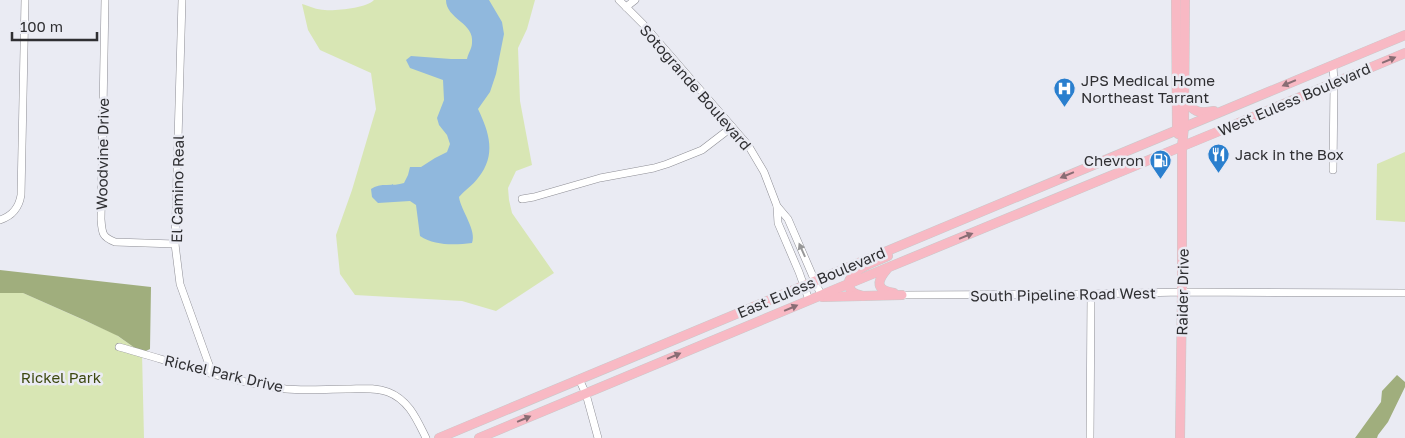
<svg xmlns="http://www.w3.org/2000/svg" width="1405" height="438" viewBox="0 0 1405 438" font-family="'Golos Text',sans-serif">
	<rect width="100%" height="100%" fill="#eaebf3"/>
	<g fill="#d8e6b4">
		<path d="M374 0H535L527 29 518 48 520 101 532 165 516 171 508 188 509 200 512 213 554 273 496 311 462 301 355 295 340 274 336 235 352 190 376 109 371 73 320 50 308 30 302 4C309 6 317 10 325 10 336 11 367 8 374 0Z"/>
		<path d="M1405 152V222L1376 220 1377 164Z"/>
		<path d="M0 293H23L115 334 142 353 144 438H0Z"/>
	</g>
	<g fill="#a0ae7d">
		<path d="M0 270 151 287 150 349 142 353 118 336 84 320 23 293H0Z"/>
		<path d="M1397 375 1405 382V387L1388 422 1378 435 1377 438H1355L1381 402 1382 391Z"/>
	</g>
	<path fill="#90b8dd" d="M446 0H489L502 22 504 34 496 74 490 92 478 109C489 132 497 155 478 178 473 185 465 190 459 197 461 211 477 230 472 243 455 245 435 246 420 236L416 205 410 201 378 203 372 197 371 189C380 182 393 187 404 183L408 175 410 167H421L435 158 447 152 450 144 447 135 439 125 437 118 444 100 443 80 410 68 406 60 411 56 451 59H467C468 54 472 48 472 43 475 23 446 19 446 0Z"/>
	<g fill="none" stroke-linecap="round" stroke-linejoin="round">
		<defs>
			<g id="minor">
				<path d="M105 0 101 219C102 233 102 237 115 242L175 244"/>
				<path d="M182 0 175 244 180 284 212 373"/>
				<path d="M619 0 643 24 748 145 764 172 777 206 788 219 821 295"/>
				<path d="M626 7 635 0"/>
				<path d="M1333 65 1334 83 1333 170"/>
				<path d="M522 199 534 197 600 178 654 168 667 164 702 150 732 127"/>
				<path d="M777 207 778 223 799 272 809 300"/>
				<path d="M0 220C12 216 19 208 21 195L25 0"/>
				<path d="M902 295 1091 294 1182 292 1405 293"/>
				<path d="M119 347C174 362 229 382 286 389 306 391 326 389 347 389 361 389 375 387 388 392 409 400 417 420 426 438"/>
				<path d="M579 379 586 394 598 438"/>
				<path d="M1090 438 1091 294"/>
			</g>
			<g id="major">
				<path d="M1176 0 1177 130 1178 134"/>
				<path d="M1184 98C1193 112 1198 114 1214 111"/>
				<path d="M887 269C876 282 876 290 894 293"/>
				<path d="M863 296C856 294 850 293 849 285 847 270 877 261 888 256"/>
				<path d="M822 297 902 295"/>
				<path d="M439 438 1405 35"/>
				<path d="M479 438 848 284 1229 127 1405 53"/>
				<path d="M1180 438 1182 292V146L1184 127 1185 0"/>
			</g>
		</defs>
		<use href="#minor" stroke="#8e8e95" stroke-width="8"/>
		<use href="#major" stroke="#c9c9ca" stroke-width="10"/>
		<use href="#minor" stroke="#fff" stroke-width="7"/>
		<use href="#major" stroke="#f8b9c4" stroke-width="9"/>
	</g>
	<defs><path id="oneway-solid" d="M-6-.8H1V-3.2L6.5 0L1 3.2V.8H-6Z" transform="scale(1.25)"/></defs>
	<g fill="#896d74">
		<use href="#oneway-solid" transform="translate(1389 60) rotate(-23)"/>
		<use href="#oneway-solid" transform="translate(1289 83) rotate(157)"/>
		<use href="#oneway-solid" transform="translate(1067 175) rotate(157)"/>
		<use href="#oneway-solid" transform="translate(966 236) rotate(-22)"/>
		<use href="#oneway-solid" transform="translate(791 308) rotate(-23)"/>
		<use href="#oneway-solid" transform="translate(674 356) rotate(-23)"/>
		<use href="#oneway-solid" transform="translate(524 419) rotate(-23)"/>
	</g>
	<use fill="#979798" href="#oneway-solid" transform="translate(802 250) rotate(-114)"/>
	<defs>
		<symbol id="hospital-pin" viewBox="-11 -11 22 30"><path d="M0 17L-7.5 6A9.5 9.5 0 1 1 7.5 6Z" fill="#2a7fce" stroke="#eaebf3"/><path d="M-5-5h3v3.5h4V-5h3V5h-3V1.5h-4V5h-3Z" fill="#fff"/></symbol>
		<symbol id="restaurant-pin" viewBox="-11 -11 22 30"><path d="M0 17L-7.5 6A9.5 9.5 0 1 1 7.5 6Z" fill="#2a7fce" stroke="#eaebf3"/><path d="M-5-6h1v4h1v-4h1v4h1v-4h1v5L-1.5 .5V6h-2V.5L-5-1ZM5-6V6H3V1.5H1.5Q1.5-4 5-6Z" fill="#fff"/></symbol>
		<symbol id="fuel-pin" viewBox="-11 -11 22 30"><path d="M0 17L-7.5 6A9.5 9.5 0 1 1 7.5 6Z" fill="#2a7fce" stroke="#eaebf3"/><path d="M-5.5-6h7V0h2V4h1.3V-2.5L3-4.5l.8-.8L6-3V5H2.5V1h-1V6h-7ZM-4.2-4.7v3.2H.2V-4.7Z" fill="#fff"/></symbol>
	</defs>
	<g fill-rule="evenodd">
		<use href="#hospital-pin" x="1052" y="76" width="25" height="34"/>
		<use href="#restaurant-pin" x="1206" y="142" width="25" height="34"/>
		<use href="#fuel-pin" x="1148" y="148" width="25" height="34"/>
	</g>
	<g text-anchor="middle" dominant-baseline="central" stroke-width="5" stroke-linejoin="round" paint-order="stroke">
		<g font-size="15" fill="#2f2f32" stroke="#eaebf3" text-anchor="start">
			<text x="1081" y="80">JPS Medical Home<tspan x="1081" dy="17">Northeast Tarrant</tspan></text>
			<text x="1235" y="154">Jack in the Box</text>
			<text x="1144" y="160" text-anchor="end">Chevron</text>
		</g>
		<g font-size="15" fill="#2f2f32" stroke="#eaebf3">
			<text transform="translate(696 87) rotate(49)">Sotogrande Boulevard</text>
			<text transform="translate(1294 99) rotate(-23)">West Euless Boulevard</text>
			<text transform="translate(102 154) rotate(-89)">Woodvine Drive</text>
			<text transform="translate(177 189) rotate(-89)">El Camino Real</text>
			<text transform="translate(811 282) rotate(-23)">East Euless Boulevard</text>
			<text transform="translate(1182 292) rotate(-89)">Raider Drive</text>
			<text transform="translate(1063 294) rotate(-1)">South Pipeline Road West</text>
			<text transform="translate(224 373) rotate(13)">Rickel Park Drive</text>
		</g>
		<g font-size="15" fill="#3c4810" stroke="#eaebf3">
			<text x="61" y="377">Rickel Park</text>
		</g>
	</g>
	<path d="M12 32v8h85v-8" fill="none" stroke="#2f2f32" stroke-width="2.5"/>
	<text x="20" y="32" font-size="15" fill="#2f2f32" stroke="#eaebf3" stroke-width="4" paint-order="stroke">100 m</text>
</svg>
